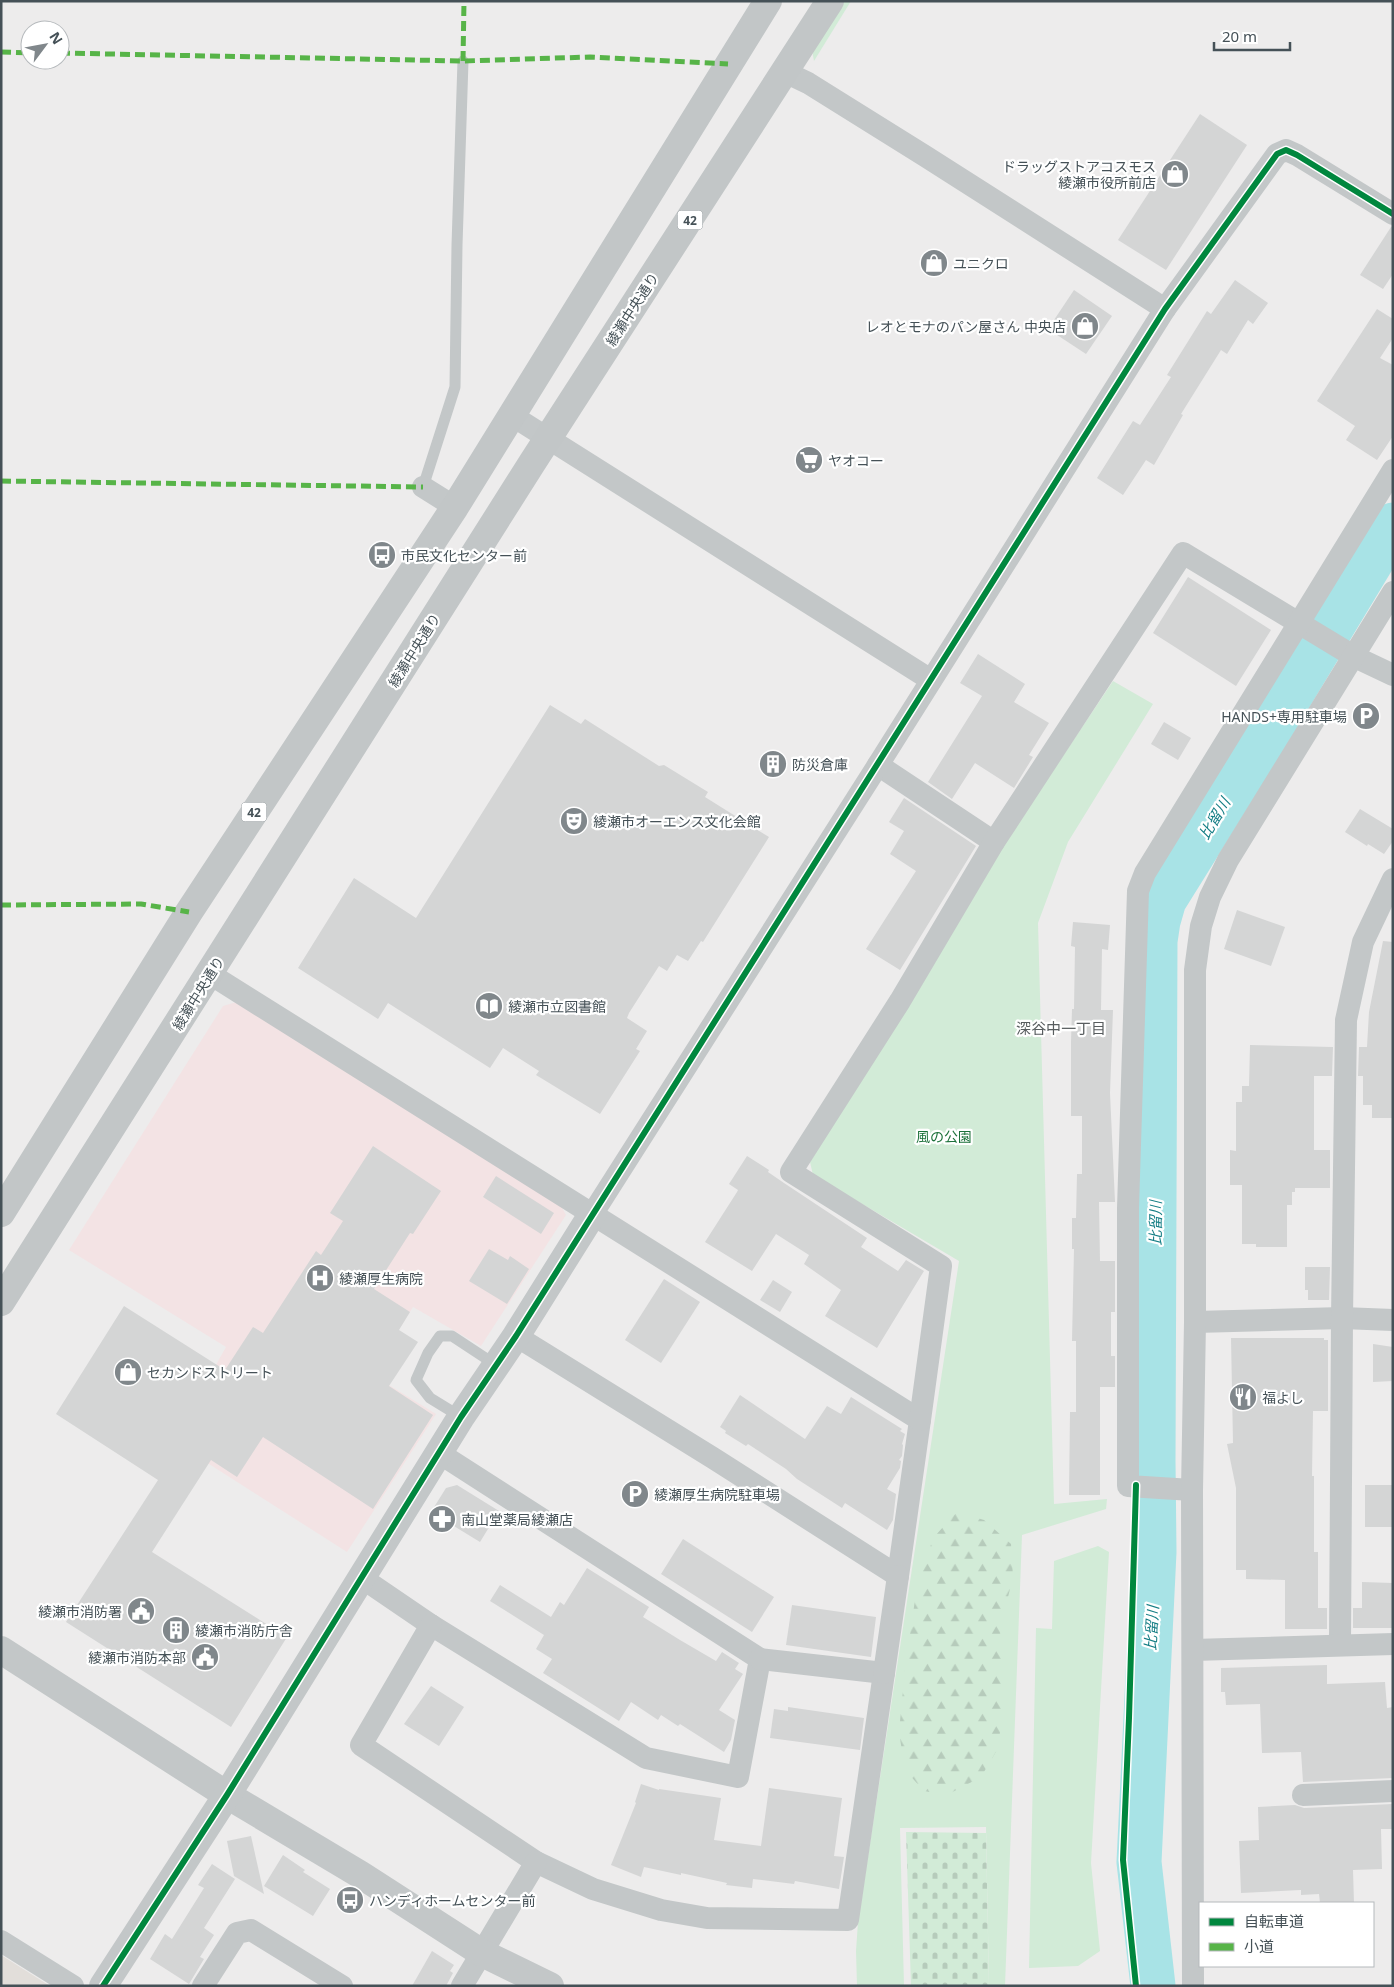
<svg xmlns="http://www.w3.org/2000/svg" width="1394" height="1987" viewBox="0 0 1394 1987" font-family="'Noto Sans','Noto Sans JP',sans-serif">
	<defs>
		<pattern id="forest-firs" width="22" height="20" patternUnits="userSpaceOnUse" patternTransform="scale(1.25)"><rect width="22" height="20" fill="#d2ebd7"/><path d="M5 1l3.5 6h-7zM16 11l3.5 6h-7z" fill="#b6cbbb"/></pattern>
		<pattern id="cemetery-stones" width="16" height="16" patternUnits="userSpaceOnUse" patternTransform="scale(1.25)"><rect width="16" height="16" fill="#d2ebd7"/><path d="M2 7V4a2 2 0 0 1 4 0v3zM10 15v-3a2 2 0 0 1 4 0v3z" fill="#b6cbbb"/></pattern>
	</defs>
	<rect width="100%" height="100%" fill="#edecec"/>
	<path fill="#e2deda" d="M1 1955 50 1986H1Z"/>
	<path fill="#f3e3e4" d="M240 1001 560 1204 566 1215 481 1346 413 1307 371 1374 436 1414 347 1552 173 1441 226 1347 69 1250 223 1006Z"/>
	<g fill="#d2ebd7">
		<path d="M843 1H851L814 61 812 50Z"/>
		<path d="M1113 681 1153 704 1068 842 1038 923 1054 1504 1107 1499 1106 1509 1022 1535 1005 1986H989L986 1827 900 1828 904 1986H857L856 1951 858 1922 959 1261 813 1175 810 1162 1014 829Z"/>
		<path d="M1098 1546 1109 1552 1091 1863 1100 1951 1078 1966 1029 1968 1036 1628 1052 1629 1054 1561Z"/>
	</g>
	<path fill="url(#forest-firs)" d="M957 1512 984 1520 1011 1544 1013 1577 1000 1629 1005 1704 997 1750 981 1777 947 1795 924 1791 905 1770 899 1732 905 1669 916 1593 933 1538Z"/>
	<path fill="url(#cemetery-stones)" d="M906 1832 986 1833 989 1986H911Z"/>
	<g fill="none" stroke-linecap="round" stroke-linejoin="round">
		<path stroke="#a8e3e6" stroke-width="45" d="M1153 1986 1139 1862 1154 1552 1153 1461 1155 941 1158 921 1164 900 1255 754 1393 525"/>
	</g>
	<g fill="#d4d5d5">
		<path d="M1200 114 1247 145 1166 270 1118 240Z"/>
		<path d="M1391 227H1393V274L1383 289 1360 275Z"/>
		<path d="M1235 280 1268 303 1253 324 1248 320 1227 354 1221 350 1181 414 1183 415 1154 465 1146 460 1123 495 1097 478 1133 421 1140 425 1171 377 1167 375 1207 311 1211 314Z"/>
		<path d="M1074 290 1112 316 1086 354 1048 329Z"/>
		<path d="M1377 309 1393 319V338L1380 358 1393 365V436L1377 460 1346 440 1355 426 1317 401Z"/>
		<path d="M1188 577 1271 630 1236 686 1153 633Z"/>
		<path d="M978 654 1025 684 1014 702 1049 723 1029 755 1033 757 1014 788 975 763 952 799 928 782 982 696 960 683Z"/>
		<path d="M550 705 581 724 585 719 659 766 664 765 708 792 705 797 769 837 703 942 701 941 688 961 677 955 667 971 659 966 629 1013 627 1018 647 1031 636 1049 640 1051 600 1114 536 1075 539 1071 503 1048 490 1068 388 1003 378 1019 298 968 354 878 416 918Z"/>
		<path d="M1164 722 1191 738 1178 760 1151 744Z"/>
		<path d="M904 798 976 846 900 970 866 949 916 871 890 854 904 831 889 822Z"/>
		<path d="M1360 809 1393 829V841L1384 854 1368 844 1367 846 1345 832Z"/>
		<path d="M1237 910 1285 927 1271 966 1224 949Z"/>
		<path d="M1073 922 1110 925 1108 950 1102 949 1101 1010H1113L1110 1093 1115 1202H1099L1100 1261H1115V1312H1111V1356H1115V1387H1100V1495H1069L1070 1412H1076V1341H1072L1074 1249H1072V1218H1076L1077 1174H1082V1116H1071V1042L1072 1009H1074L1075 947 1071 946Z"/>
		<path d="M1383 941 1393 942V1118H1372V1105H1363V1076H1358L1359 1047H1367L1369 1012Z"/>
		<path d="M1250 1045 1333 1047 1332 1076H1314V1150H1330V1188H1295V1192H1292V1205H1287V1247H1256V1244H1242V1185H1230V1150L1236 1151V1102H1242V1086H1249Z"/>
		<path d="M373 1146 441 1191 413 1234 410 1233 374 1289 410 1312 399 1330 418 1342 389 1386 433 1415 373 1509 263 1437 237 1477 211 1460 152 1552 287 1637 231 1727 66 1622 158 1480 56 1414 124 1306 225 1370 253 1327 263 1333 316 1251 321 1255 343 1221 330 1213Z"/>
		<path d="M747 1156 769 1170 768 1172 784 1183 867 1238 861 1247 898 1271 906 1260 924 1271 877 1348 825 1316 841 1290 804 1264 809 1255 776 1234 752 1271 705 1242 737 1192 738 1190 729 1184Z"/>
		<path d="M496 1176 554 1213 541 1234 483 1197Z"/>
		<path d="M489 1249 508 1260 510 1256 529 1269 507 1304 469 1281Z"/>
		<path d="M1305 1267H1330L1329 1300H1308V1290H1305Z"/>
		<path d="M664 1279 700 1302 661 1363 625 1340Z"/>
		<path d="M773 1280 792 1292 780 1312 760 1300Z"/>
		<path d="M1231 1338H1324V1340H1328V1411H1313L1312 1476H1314V1552H1318V1608H1327V1629H1285V1580L1246 1579V1570H1236V1488L1227 1444 1233 1443Z"/>
		<path d="M1373 1344 1393 1347V1381L1373 1382Z"/>
		<path d="M740 1395 805 1439 827 1406 841 1414 851 1397 902 1429 900 1431 905 1434 902 1444 903 1445 902 1456 899 1460 901 1461 900 1468 887 1489 896 1494 893 1520 887 1530 845 1503 842 1508 797 1479 786 1469 748 1444 746 1446 725 1433 726 1431 720 1427Z"/>
		<path d="M457 1485 499 1511 480 1542 431 1512 446 1488Z"/>
		<rect x="1365" y="1485" width="28" height="42"/>
		<path d="M683 1539 774 1597 752 1632 661 1574Z"/>
		<path d="M587 1568 649 1607 643 1617 680 1640 716 1661 722 1652 739 1663 735 1669 743 1674 719 1710 735 1720 731 1740 724 1752 680 1724 678 1726 661 1715 658 1720 631 1702 619 1721 543 1673 552 1659 536 1649 544 1635 490 1601 500 1585 551 1617 560 1602 564 1605Z"/>
		<path d="M1362 1582 1393 1583V1628H1353V1608H1362Z"/>
		<path d="M792 1605 876 1617 871 1657 786 1645Z"/>
		<path d="M1327 1665V1684L1385 1682 1387 1708 1393 1707V1778L1303 1782 1301 1752 1262 1753 1260 1704 1226 1705 1225 1692H1221V1668Z"/>
		<path d="M431 1686 464 1707 439 1746 404 1724Z"/>
		<path d="M788 1707 864 1718 860 1750 770 1738 774 1709 788 1711Z"/>
		<path d="M641 1784 659 1790V1789L721 1798 714 1840 761 1846 769 1788 842 1798 834 1856 844 1857 839 1889 795 1881 794 1884 753 1879 752 1888 726 1885 727 1883 681 1873V1875L644 1867 641 1877 611 1865 636 1803 635 1802Z"/>
		<path d="M1393 1804V1829H1381L1382 1869 1353 1870 1354 1903H1320L1319 1894 1301 1895V1890L1241 1893 1239 1841 1259 1840 1258 1807 1295 1805 1304 1808Z"/>
		<path d="M251 1836 264 1894 234 1876 227 1841Z"/>
		<path d="M283 1855 305 1870 303 1872 330 1889 313 1916 264 1886Z"/>
		<path d="M212 1864 235 1879 204 1928 214 1935 200 1957 204 1959 189 1984 150 1959 165 1934 172 1939 204 1888 198 1885Z"/>
		<path d="M432 1951 454 1965 450 1971 453 1973 446 1986H412Z"/>
	</g>
	<g fill="none" stroke-linecap="round" stroke-linejoin="round">
		<g stroke="#c3c7c8" stroke-width="11">
			<path d="M423 487 455 387 457 245 463 61"/>
			<path d="M461 1417 430 1398 416 1380 428 1353 440 1336H452L496 1365"/>
		</g>
		<g stroke="#c3c7c8" stroke-width="22">
			<path d="M785 72 808 83 925 156 1165 309"/>
			<path d="M511 415 931 680"/>
			<path d="M423 487 455 507"/>
			<path d="M878 765 994 842"/>
			<path d="M210 974 920 1420 898 1576 713 1458 516 1336"/>
			<path d="M593 1213 878 765 1165 309 1277 154 1286 150 1297 155 1393 214"/>
			<path d="M1195 1322 1342 1318 1393 1320"/>
			<path d="M920 1420 941 1266 791 1172 900 1001 994 842 1183 553 1355 657 1393 675"/>
			<path d="M1192 1490 1128 1486V1208L1138 891 1145 873 1393 470"/>
			<path d="M362 1578 431 1625 646 1758 738 1777 760 1659 439 1453"/>
			<path d="M431 1625 361 1745 536 1862 593 1889 661 1910 707 1918 848 1920 884 1673 760 1659"/>
			<path d="M1340 1645 1342 1318 1346 1020 1363 942 1393 879"/>
			<path d="M1193 1650 1393 1644"/>
			<path d="M884 1673 898 1576"/>
			<path d="M1303 1795 1393 1791"/>
			<path d="M1 1941 73 1986"/>
			<path d="M203 1986 237 1933 251 1930 342 1986"/>
			<path d="M462 1986 536 1862"/>
			<path d="M1193 1986 1192 1490 1195 1322V970L1201 926 1210 897 1228 860 1393 592"/>
		</g>
		<g stroke="#c3c7c8" stroke-width="28">
			<path d="M1 1650 227 1795 361 1875 482 1953 550 1986"/>
			<path d="M103 1986 227 1795 461 1417 516 1336 593 1213"/>
		</g>
		<g stroke="#c2c6c7" stroke-width="28">
			<path d="M1 1213 189 912 455 507 768 1"/>
			<path d="M1 1302 532 463 830 1"/>
		</g>
		<g stroke="#57b448" stroke-width="5" stroke-dasharray="10 5" stroke-linecap="butt">
			<path d="M1 52 30 53"/>
			<path d="M60 53 463 61 590 57 728 64"/>
			<path d="M463 61 464 1"/>
			<path d="M1 481 423 487"/>
			<path d="M1 905 141 904 189 912"/>
		</g>
		<defs>
			<g id="cycleway">
				<path d="M1136 1485 1129 1718 1123 1860 1136 1986"/>
				<path d="M103 1986 227 1795 461 1417 516 1336 1165 309 1277 154 1286 150 1297 155 1393 214"/>
			</g>
		</defs>
		<use href="#cycleway" stroke="#fff" stroke-width="9"/>
		<use href="#cycleway" stroke="#00873e" stroke-width="6"/>
	</g>
	<defs>
		<symbol id="shop-disc" viewBox="-11 -11 22 22"><circle r="9.5" fill="#80878b" stroke="#fff"/><path d="M-5-2.5h2.3a2.7 3.5 0 0 1 5.4 0H5L5.5 6h-11ZM-1.5-2.5h3a1.5 2.3 0 0 0-3 0Z" fill="#fff"/></symbol>
		<symbol id="supermarket-disc" viewBox="-11 -11 22 22"><circle r="9.5" fill="#80878b" stroke="#fff"/><path d="M-6-5.5h2.5l.6 2H6L4.5 2H-2.5L-4.4-4H-6ZM-1.5 3.2a1.3 1.3 0 1 0 .1 0ZM3 3.2a1.3 1.3 0 1 0 .1 0Z" fill="#fff"/></symbol>
		<symbol id="bus-disc" viewBox="-11 -11 22 22"><circle r="9.5" fill="#80878b" stroke="#fff"/><path d="M-5-6H5V4H4V6H2V4H-2V6H-4V4H-5ZM-3.5-4V0h7V-4ZM-3.5 1.2v1.5H-2V1.2ZM2 1.2v1.5H3.5V1.2Z" fill="#fff"/></symbol>
		<symbol id="parking-disc" viewBox="-11 -11 22 22"><circle r="9.5" fill="#80878b" stroke="#fff"/><path d="M-3.5-5.5H1a3.5 3.5 0 0 1 0 7H-1V5.5H-3.5ZM-1-3.4V-.6H.8a1.4 1.4 0 0 0 0-2.8Z" fill="#fff"/></symbol>
		<symbol id="building-disc" viewBox="-11 -11 22 22"><circle r="9.5" fill="#80878b" stroke="#fff"/><path d="M-4-6H4V6H1V3H-1V6H-4ZM-2.5-4.3h1.7v1.8h-1.7ZM.8-4.3h1.7v1.8H.8ZM-2.5-1h1.7V.8h-1.7ZM.8-1h1.7V.8H.8Z" fill="#fff"/></symbol>
		<symbol id="theatre-disc" viewBox="-11 -11 22 22"><circle r="9.5" fill="#80878b" stroke="#fff"/><path d="M-5-5.5Q0-4 5-5.5V0Q5 5 0 6Q-5 5-5 0ZM-3.3-2.5H-1v1.5H-3.3ZM1-2.5H3.3v1.5H1ZM-2.8 1Q0 5.5 2.8 1Z" fill="#fff"/></symbol>
		<symbol id="library-disc" viewBox="-11 -11 22 22"><circle r="9.5" fill="#80878b" stroke="#fff"/><path d="M-6-4Q-3-5.5-.7-3.5V5Q-3 3-6 4ZM6-4Q3-5.5 .7-3.5V5Q3 3 6 4Z" fill="#fff"/></symbol>
		<symbol id="hospital-disc" viewBox="-11 -11 22 22"><circle r="9.5" fill="#80878b" stroke="#fff"/><path d="M-5-5h3v3.5h4V-5h3V5h-3V1.5h-4V5h-3Z" fill="#fff"/></symbol>
		<symbol id="restaurant-disc" viewBox="-11 -11 22 22"><circle r="9.5" fill="#80878b" stroke="#fff"/><path d="M-5-6h1v4h1v-4h1v4h1v-4h1v5L-1.5 .5V6h-2V.5L-5-1ZM5-6V6H3V1.5H1.5Q1.5-4 5-6Z" fill="#fff"/></symbol>
		<symbol id="pharmacy-disc" viewBox="-11 -11 22 22"><circle r="9.5" fill="#80878b" stroke="#fff"/><path d="M-2-6h4v4h4v4h-4v4h-4v-4h-4v-4h4Z" fill="#fff"/></symbol>
		<symbol id="civic-disc" viewBox="-11 -11 22 22"><circle r="9.5" fill="#80878b" stroke="#fff"/><path d="M-.6-6.5H3V-4.5H.6V-3L4-1V1h2V6H-6V1h2V-1L-.6-3ZM-1.2 2.5V6h2.4V2.5Z" fill="#fff"/></symbol>
	</defs>
	<g fill-rule="evenodd">
		<use href="#shop-disc" x="1159" y="158" width="32" height="32"/>
		<use href="#shop-disc" x="918" y="247" width="32" height="32"/>
		<use href="#shop-disc" x="1069" y="310" width="32" height="32"/>
		<use href="#supermarket-disc" x="793" y="444" width="32" height="32"/>
		<use href="#bus-disc" x="366" y="539" width="32" height="32"/>
		<use href="#parking-disc" x="1350" y="700" width="32" height="32"/>
		<use href="#building-disc" x="757" y="748" width="32" height="32"/>
		<use href="#theatre-disc" x="558" y="805" width="32" height="32"/>
		<use href="#library-disc" x="473" y="990" width="32" height="32"/>
		<use href="#hospital-disc" x="304" y="1262" width="32" height="32"/>
		<use href="#shop-disc" x="112" y="1356" width="32" height="32"/>
		<use href="#restaurant-disc" x="1227" y="1381" width="32" height="32"/>
		<use href="#parking-disc" x="619" y="1478" width="32" height="32"/>
		<use href="#pharmacy-disc" x="426" y="1503" width="32" height="32"/>
		<use href="#civic-disc" x="125" y="1595" width="32" height="32"/>
		<use href="#building-disc" x="160" y="1614" width="32" height="32"/>
		<use href="#civic-disc" x="189" y="1641" width="32" height="32"/>
		<use href="#bus-disc" x="334" y="1884" width="32" height="32"/>
	</g>
	<g text-anchor="middle" dominant-baseline="central" stroke-width="4.5" stroke-linejoin="round" paint-order="stroke">
		<g fill="#fff" stroke="#7d8589" stroke-width="1">
			<rect x="677.5" y="210.5" width="25" height="19" rx="4"/>
			<rect x="241.5" y="802.5" width="25" height="19" rx="4"/>
		</g>
		<g font-size="12" font-weight="bold" fill="#455157">
			<text x="690" y="220">42</text>
			<text x="254" y="812">42</text>
		</g>
		<g font-size="14" fill="#455157" stroke="#fff" text-anchor="start">
			<text x="1156" y="166" text-anchor="end">ドラッグストアコスモス<tspan x="1156" dy="16">綾瀬市役所前店</tspan></text>
			<text x="953" y="263">ユニクロ</text>
			<text x="1066" y="326" text-anchor="end">レオとモナのパン屋さん 中央店</text>
			<text x="828" y="460">ヤオコー</text>
			<text x="401" y="555">市民文化センター前</text>
			<text x="1347" y="716" text-anchor="end">HANDS+専用駐車場</text>
			<text x="792" y="764">防災倉庫</text>
			<text x="593" y="821">綾瀬市オーエンス文化会館</text>
			<text x="508" y="1006">綾瀬市立図書館</text>
			<text x="339" y="1278">綾瀬厚生病院</text>
			<text x="147" y="1372">セカンドストリート</text>
			<text x="1262" y="1397">福よし</text>
			<text x="654" y="1494">綾瀬厚生病院駐車場</text>
			<text x="461" y="1519">南山堂薬局綾瀬店</text>
			<text x="122" y="1611" text-anchor="end">綾瀬市消防署</text>
			<text x="195" y="1630">綾瀬市消防庁舎</text>
			<text x="186" y="1657" text-anchor="end">綾瀬市消防本部</text>
			<text x="369" y="1900">ハンディホームセンター前</text>
		</g>
		<g font-size="14" fill="#455157" stroke="#fff">
			<text transform="translate(632 309) rotate(-57)">綾瀬中央通り</text>
			<text transform="translate(414 650) rotate(-58)">綾瀬中央通り</text>
			<text transform="translate(198 993) rotate(-58)">綾瀬中央通り</text>
		</g>
		<g font-size="14" fill="#1c713a" stroke="#fff">
			<text x="944" y="1136">風の公園</text>
		</g>
		<g font-size="15" font-style="italic" fill="#157e85" stroke="#fff">
			<text transform="translate(1214 818) rotate(-59)">比留川</text>
			<text transform="translate(1155 1223) rotate(-90)">比留川</text>
			<text transform="translate(1151 1628) rotate(-87)">比留川</text>
		</g>
		<g font-size="15" fill="#585d5f" stroke="#fff">
			<text x="1061" y="1028">深谷中一丁目</text>
		</g>
	</g>
	<rect width="1394" height="1987" fill="none" stroke="#455157" stroke-width="5"/>
	<rect x="1199" y="1902" width="175" height="65" fill="#ffffff" stroke="#b5b9bc"/>
	<rect x="1209" y="1918" width="25" height="8" fill="#00873e" stroke="#b5b9bc"/>
	<text x="1244" y="1927" font-size="15" fill="#455157">自転車道</text>
	<rect x="1209" y="1943" width="25" height="8" fill="#57b448" stroke="#b5b9bc"/>
	<text x="1244" y="1952" font-size="15" fill="#455157">小道</text>
	<g transform="translate(45 45) rotate(58)"><circle r="24" fill="#ffffff" stroke="#b5b9bc"/>
	<path d="M0-4L9 19L0 12L-9 19Z" fill="#80878b"/>
	<text y="-8" font-size="14" font-weight="bold" text-anchor="middle" fill="#455157">N</text>
	</g>
	<path d="M1214 42v8h76v-8" fill="none" stroke="#455157" stroke-width="2.5"/>
	<text x="1222" y="42" font-size="15" fill="#455157" stroke="#ffffff" stroke-width="4" paint-order="stroke">20 m</text>
</svg>
